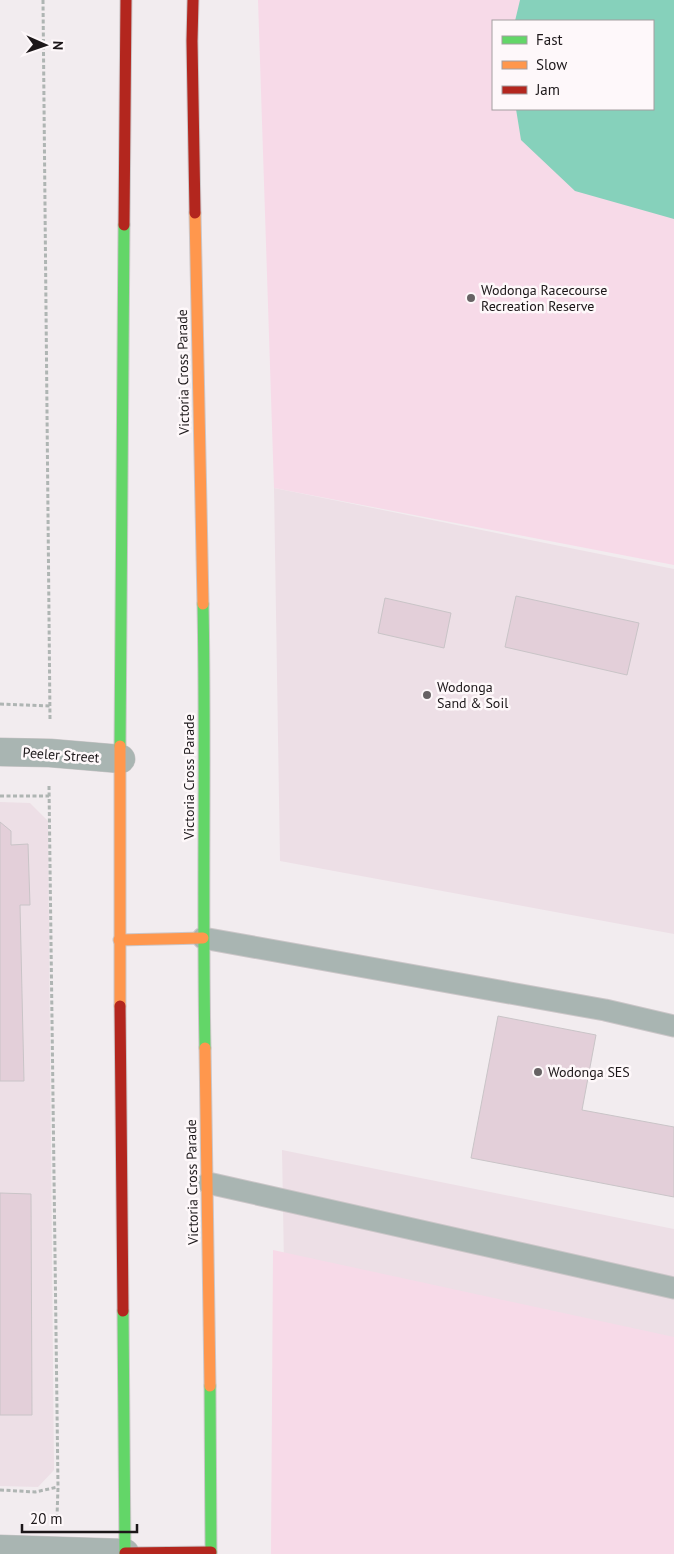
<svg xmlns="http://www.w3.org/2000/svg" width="674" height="1554" viewBox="0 0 674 1554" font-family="'PT Sans',sans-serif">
	<rect width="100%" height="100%" fill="#f2ecef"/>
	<g fill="#eddfe6">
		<path d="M274 488 674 569V934L280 861Z"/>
		<path d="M0 802 30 803 48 821 54 1470 38 1487 0 1486Z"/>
		<path d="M282 1150 674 1229V1554H289Z"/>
	</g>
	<g fill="#f7dae8" fill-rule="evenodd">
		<path d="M258 0H674V565L274 488ZM493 21H653V109H493Z"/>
		<path d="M273 1250 674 1337V1554H271Z"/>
	</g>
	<path fill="#86d1bb" d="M520 0H674V219L575 191 521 140 516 109H653V21H515Z"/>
	<g fill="#e3cfd9" stroke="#c9c4c7">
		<path d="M516 596 639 623 627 675 505 647Z"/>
		<path d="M385 598 451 613 444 648 378 633Z"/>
		<path d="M0 822 11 831V845L28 844 30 905H20L24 1081H0Z"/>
		<path d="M498 1016 596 1035 582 1110 674 1127V1197L471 1158Z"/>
		<path d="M0 1193 31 1194 32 1415H0Z"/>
	</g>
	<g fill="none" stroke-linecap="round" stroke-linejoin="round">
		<defs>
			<g id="lane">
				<path d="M203 938 605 1010 674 1026"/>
				<path d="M208 1183 674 1288"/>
			</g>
			<g id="street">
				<path d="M0 752 50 753 121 759"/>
				<path d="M0 1549 125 1553"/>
			</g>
			<g id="fast">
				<path d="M203 604C206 752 202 900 205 1048"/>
				<path d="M120 746 124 225"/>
				<path d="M123 1311 125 1554"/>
				<path d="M210 1386 211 1554"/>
			</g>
			<g id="slow">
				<path d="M195 213 203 604"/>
				<path d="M119 940 203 938"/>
				<path d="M120 1006V746"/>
				<path d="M205 1048 210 1386"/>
			</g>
			<g id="jam">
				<path d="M193 0 192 41 195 213"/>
				<path d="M124 225 126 0"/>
				<path d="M120 1006 123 1311"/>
				<path d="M125 1553 211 1552"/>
			</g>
		</defs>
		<use href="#lane" stroke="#cbc6c8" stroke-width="23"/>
		<use href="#street" stroke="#cbc6c8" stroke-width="29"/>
		<use href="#fast" stroke="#cbc6c8" stroke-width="13"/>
		<use href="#slow" stroke="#cbc6c8" stroke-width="13"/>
		<use href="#jam" stroke="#cbc6c8" stroke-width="13"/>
		<g stroke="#afb5b3" stroke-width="3" stroke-dasharray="4 2.5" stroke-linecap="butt">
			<path d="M43 0 50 719"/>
			<path d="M0 704 50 706"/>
			<path d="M49 786 58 1487 57 1517"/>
			<path d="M0 796H49"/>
			<path d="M0 1490 35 1492 58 1487"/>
		</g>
		<use href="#lane" stroke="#a9b5b2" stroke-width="21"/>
		<use href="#street" stroke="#a9b5b2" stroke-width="28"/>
		<use href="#fast" stroke="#63d668" stroke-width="11"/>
		<use href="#slow" stroke="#ff974d" stroke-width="11"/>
		<use href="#jam" stroke="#b3261e" stroke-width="11"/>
	</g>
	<g fill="#676264" stroke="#fef8fa" stroke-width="2">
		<circle cx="471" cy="298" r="5"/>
		<circle cx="427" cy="695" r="5"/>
		<circle cx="538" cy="1072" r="5"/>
	</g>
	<g text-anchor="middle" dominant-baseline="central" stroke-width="5" stroke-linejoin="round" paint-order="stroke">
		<g font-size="14" fill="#1c1719" stroke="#fef8fa" text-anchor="start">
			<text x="481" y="290">Wodonga Racecourse<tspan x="481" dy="16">Recreation Reserve</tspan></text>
			<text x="437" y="687">Wodonga<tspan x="437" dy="16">Sand &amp; Soil</tspan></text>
			<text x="548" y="1072">Wodonga SES</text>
		</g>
		<g font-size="14" fill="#1c1719" stroke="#fef8fa">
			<text transform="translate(183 372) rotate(-91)">Victoria Cross Parade</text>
			<text transform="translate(61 755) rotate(4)">Peeler Street</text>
			<text transform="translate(189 777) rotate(-90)">Victoria Cross Parade</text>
			<text transform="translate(192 1182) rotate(-91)">Victoria Cross Parade</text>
		</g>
	</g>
	<rect x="492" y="20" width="162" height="90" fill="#fef8fa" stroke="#a49ea0"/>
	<rect x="502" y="36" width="25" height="8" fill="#63d668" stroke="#a49ea0"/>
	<text x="536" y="45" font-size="15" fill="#1c1719">Fast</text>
	<rect x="502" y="61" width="25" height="8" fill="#ff974d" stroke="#a49ea0"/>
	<text x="536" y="70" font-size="15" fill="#1c1719">Slow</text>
	<rect x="502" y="86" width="25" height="8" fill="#b3261e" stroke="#a49ea0"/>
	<text x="536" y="95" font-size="15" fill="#1c1719">Jam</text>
	<g transform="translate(45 45) rotate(92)" stroke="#fef8fa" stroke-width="4" paint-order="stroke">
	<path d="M0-4L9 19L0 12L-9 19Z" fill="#1c1719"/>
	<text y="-8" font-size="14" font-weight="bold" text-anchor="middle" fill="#1c1719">N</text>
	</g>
	<path d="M22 1524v8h115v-8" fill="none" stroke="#1c1719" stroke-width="2.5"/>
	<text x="30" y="1524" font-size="15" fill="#1c1719" stroke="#fef8fa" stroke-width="4" paint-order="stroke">20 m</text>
</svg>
